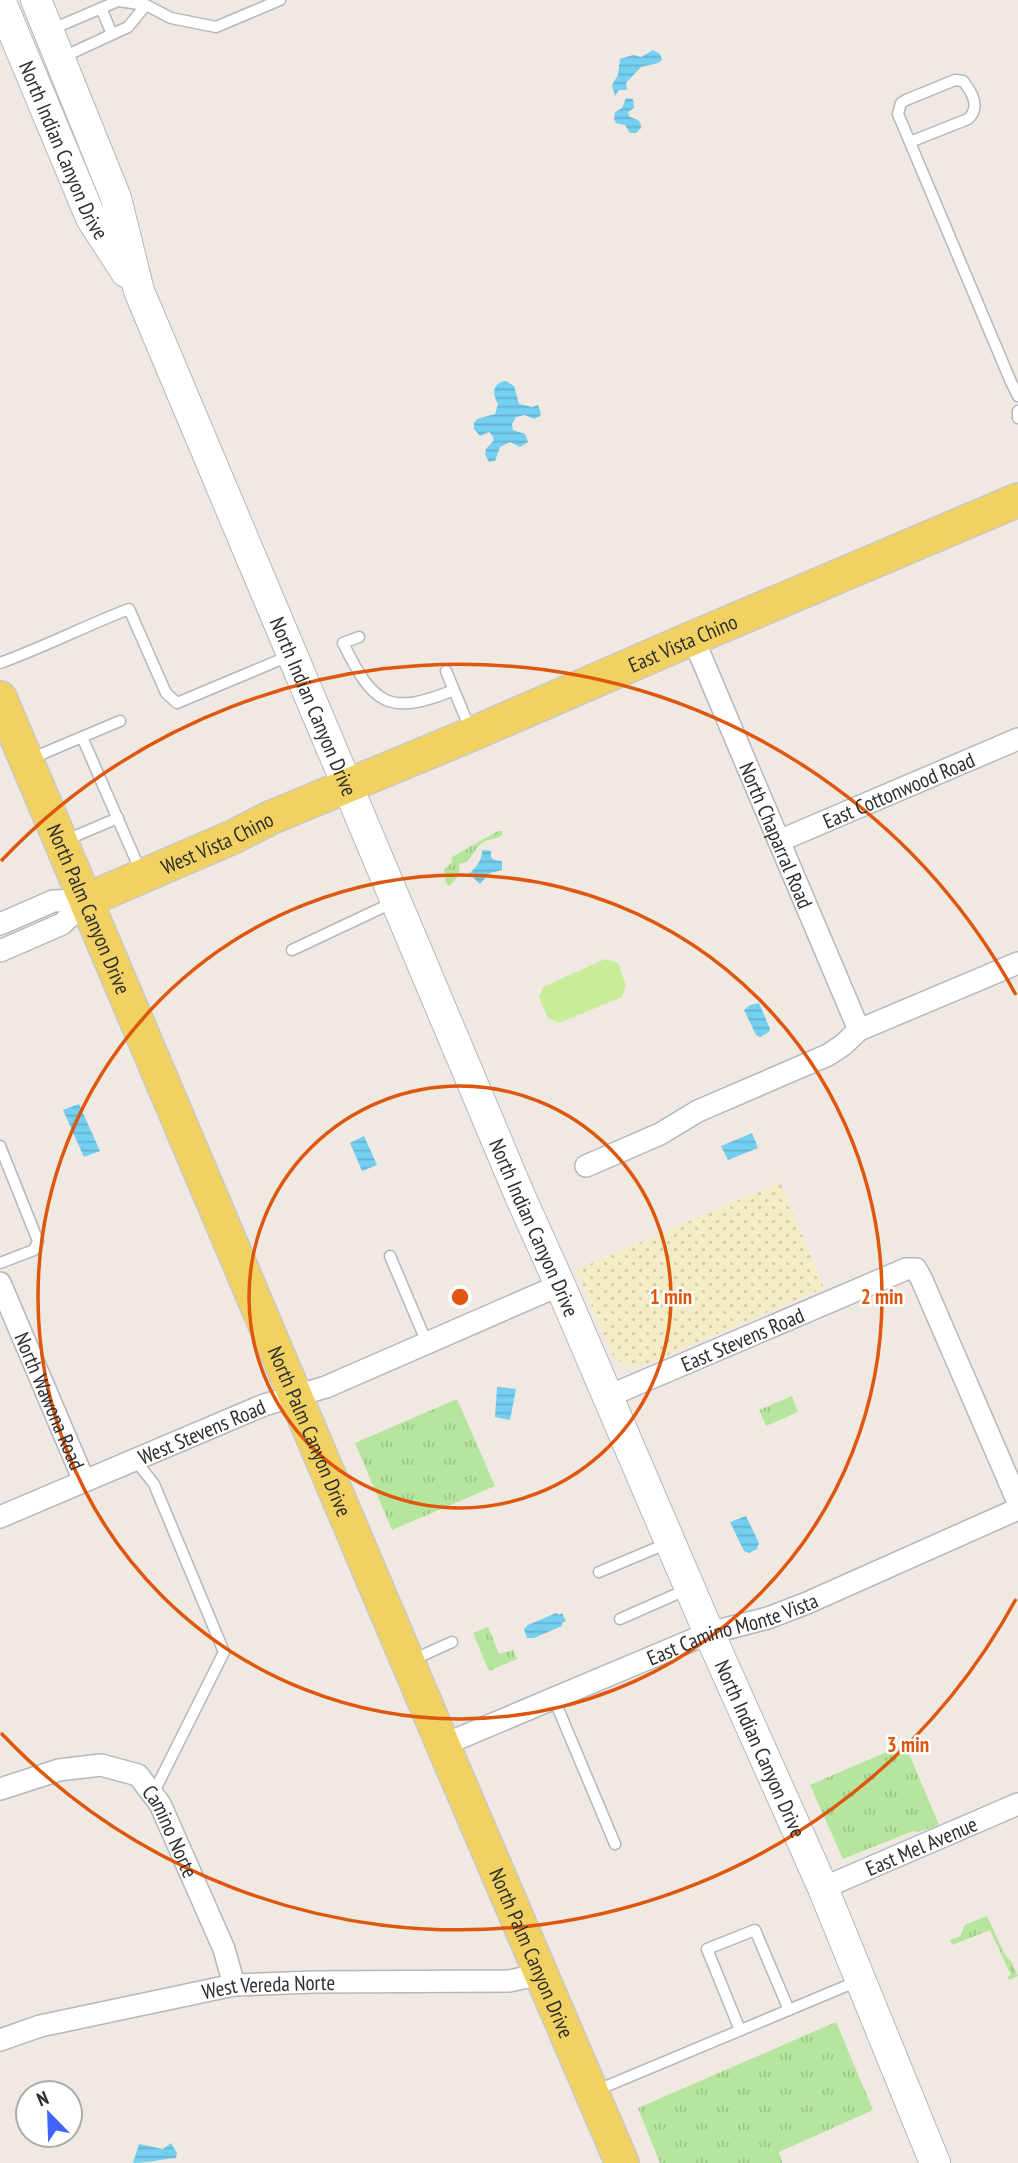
<svg xmlns="http://www.w3.org/2000/svg" width="1018" height="2163" viewBox="0 0 1018 2163" font-family="'PT Sans Narrow',sans-serif">
	<defs>
		<pattern id="grass-tufts" width="24" height="20" patternUnits="userSpaceOnUse" patternTransform="scale(1.75)"><rect width="24" height="20" fill="#b6e59e"/><path d="M3 7l-1-3M5 7V3M7 7l1-3M15 17l-1-3M17 17v-4M19 17l1-3" fill="none" stroke="#9dc588"/></pattern>
		<pattern id="sand-dots" width="8" height="8" patternUnits="userSpaceOnUse" patternTransform="scale(1.75)"><rect width="8" height="8" fill="#f3ecc5"/><path d="M2 2h.1M6 6h.1" fill="none" stroke="#d1cbaa" stroke-width="1.8" stroke-linecap="round"/></pattern>
		<pattern id="water-rules" width="6" height="5" patternUnits="userSpaceOnUse" patternTransform="scale(1.75)"><rect width="6" height="5" fill="#75cff0"/><path d="M0 2.5h6" fill="none" stroke="#66b2ce"/></pattern>
	</defs>
	<rect width="100%" height="100%" fill="#efe9e1"/>
	<g fill="url(#grass-tufts)">
		<path d="M498 831H502V835C496 840 491 838 484 842 476 846 473 855 467 862L459 864C461 874 456 879 449 886L446 883 444 870 452 862V857Z"/>
		<path d="M792 1396 798 1412 766 1426 759 1410Z"/>
		<path d="M457 1399 495 1486 392 1530 355 1443Z"/>
		<path d="M488 1627 499 1654 513 1650 517 1659 489 1671 473 1633Z"/>
		<path d="M905 1744 939 1825 918 1832 913 1831 843 1859 810 1785Z"/>
		<path d="M987 1916 1005 1955 1011 1961 1018 1976 1009 1980 1007 1977 1011 1975 990 1930 952 1945 950 1940 960 1936 965 1925Z"/>
		<path d="M836 2022 873 2110 779 2152 782 2163H660L638 2108Z"/>
	</g>
	<path fill="url(#sand-dots)" d="M780 1182 824 1288 642 1366H626L614 1357 576 1270Z"/>
	<path fill="#c9ec9a" d="M605 959 618 963 626 986 622 997 559 1023 548 1018 539 997 543 987Z"/>
	<g fill="url(#water-rules)">
		<path d="M653 50 660 54 662 60 658 63 641 67 626 83 627 90H619L615 96 612 85 618 75 620 59 633 55 641 57Z"/>
		<path d="M626 98 633 99 634 108 628 112 629 116C635 120 641 118 641 128L636 133H630L625 125 616 123 614 119 615 112 622 108Z"/>
		<path d="M506 381 514 386 519 404 532 407 538 405 541 413 540 416 534 419 525 415 516 417 512 424 513 430 525 434 528 442 520 447 510 442 500 447 495 461 489 462 485 454 486 449 494 440 492 435 489 432 480 436 474 429V423L477 419 495 414 498 404C492 394 492 383 506 381Z"/>
		<path d="M482 850 491 851V857L494 860 502 861V870L490 873 480 884 469 874C475 868 483 860 482 850Z"/>
		<path d="M759 1003 770 1029 769 1032 760 1037 756 1035 744 1010 750 1005Z"/>
		<path d="M79 1104 100 1151 84 1157 63 1110Z"/>
		<path d="M752 1133 758 1148 728 1160 721 1146Z"/>
		<path d="M364 1136 377 1165 362 1171 350 1143Z"/>
		<path d="M497 1387 516 1389 510 1420 495 1417Z"/>
		<path d="M746 1516 759 1543 757 1549 749 1553 744 1551 730 1522Z"/>
		<path d="M556 1613 559 1615 562 1613 566 1621 562 1623V1626L534 1638H527L524 1629 528 1625Z"/>
		<path d="M171 2143 177 2153 176 2158C161 2159 148 2163 133 2163L139 2144 163 2149Z"/>
	</g>
	<g fill="none" stroke-linecap="round" stroke-linejoin="round">
		<defs>
			<g id="service">
				<path d="M101 8 112 34"/>
				<path d="M50 30 118 1 146 5 171 18 216 27 280 0"/>
				<path d="M61 58 128 27 146 5"/>
				<path d="M910 142 968 119C981 107 972 92 963 81L955 80 906 100 901 103 898 114 1011 382 1018 396"/>
				<path d="M1018 411V418"/>
				<path d="M359 637 343 643C373 704 388 717 454 690"/>
				<path d="M0 663C44 647 85 626 129 609L166 693 177 703 289 656"/>
				<path d="M446 671 471 731"/>
				<path d="M82 737 141 872"/>
				<path d="M30 759 120 721"/>
				<path d="M66 840 118 818"/>
				<path d="M292 950 394 902"/>
				<path d="M0 1146 38 1241 34 1250 0 1263"/>
				<path d="M390 1256 427 1343"/>
				<path d="M135 1460 154 1484 224 1652 153 1794"/>
				<path d="M599 1572 668 1543"/>
				<path d="M620 1619 688 1589"/>
				<path d="M410 1661 452 1642"/>
				<path d="M554 1699 615 1844"/>
				<path d="M740 2030 707 1949 755 1930 789 2010"/>
				<path d="M595 2091 858 1981"/>
			</g>
			<g id="minor">
				<path id="s1" d="M693 638 859 1030"/>
				<path id="s2" d="M779 841 1018 739"/>
				<path d="M0 924 53 901 87 900"/>
				<path d="M0 951 62 924 87 900"/>
				<path d="M586 1166 660 1134 698 1111 828 1055 843 1045 859 1030 1018 963"/>
				<path id="s3" d="M0 1283 84 1481"/>
				<path id="s4" d="M609 1396 906 1269H916L921 1278 1018 1502"/>
				<path id="s5" d="M0 1517 264 1405 326 1387 560 1285"/>
				<path id="s6" d="M443 1745 709 1633 768 1618 807 1603 1018 1509"/>
				<path id="s7" d="M0 1789 59 1770 101 1765 138 1775 160 1804 224 1949 234 1985"/>
				<path id="s8" d="M823 1888 1018 1804"/>
				<path id="s9" d="M0 2040 40 2026 234 1985 314 1982 509 1981 542 1974"/>
			</g>
			<g id="secondary">
				<path id="s10" d="M0 0 91 218 126 272"/>
				<path id="s11" d="M36 0 116 198 139 291 520 1196 560 1285 709 1633 823 1888 935 2163"/>
			</g>
			<g id="primary">
				<path id="s12" d="M0 698 443 1745 622 2163"/>
				<path id="s13" d="M87 900 233 837 270 818 472 734 693 638 1018 500"/>
			</g>
		</defs>
		<use href="#service" stroke="#b4b7c1" stroke-width="13"/>
		<use href="#minor" stroke="#b4b7c1" stroke-width="24"/>
		<use href="#secondary" stroke="#b4b7c1" stroke-width="32"/>
		<use href="#primary" stroke="#c9c9c9" stroke-width="36"/>
		<use href="#service" stroke="#fff" stroke-width="10"/>
		<use href="#minor" stroke="#fff" stroke-width="21"/>
		<use href="#secondary" stroke="#fff" stroke-width="30"/>
		<use href="#primary" stroke="#f2d163" stroke-width="33"/>
	</g>
	<g fill="none" stroke="#df570e" stroke-width="3.5">
		<circle cx="460" cy="1297" r="211"/>
		<circle cx="460" cy="1297" r="422"/>
		<path d="M1016 1599A633 633 0 0 1 1 1733M1 861A633 633 0 0 1 1016 995"/>
	</g>
	<g text-anchor="middle" dominant-baseline="central" stroke-width="5" stroke-linejoin="round" paint-order="stroke">
		<g font-size="21" fill="#2e2e2e" stroke="#fff">
			<text stroke="none"><textPath href="#s10" startOffset="163">North Indian Canyon Drive</textPath></text>
			<text stroke="none"><textPath href="#s13" startOffset="649">East Vista Chino</textPath></text>
			<text stroke="none"><textPath href="#s11" startOffset="760">North Indian Canyon Drive</textPath></text>
			<text stroke="none"><textPath href="#s2" startOffset="130">East Cottonwood Road</textPath></text>
			<text stroke="none"><textPath href="#s1" startOffset="214">North Chaparral Road</textPath></text>
			<text stroke="none"><textPath href="#s13" startOffset="142">West Vista Chino</textPath></text>
			<text stroke="none"><textPath href="#s12" startOffset="229">North Palm Canyon Drive</textPath></text>
			<text stroke="none"><textPath href="#s11" startOffset="1326">North Indian Canyon Drive</textPath></text>
			<text stroke="none"><textPath href="#s4" startOffset="145">East Stevens Road</textPath></text>
			<text stroke="none"><textPath href="#s3" startOffset="128">North Wawona Road</textPath></text>
			<text stroke="none"><textPath href="#s12" startOffset="796">North Palm Canyon Drive</textPath></text>
			<text stroke="none"><textPath href="#s5" startOffset="219">West Stevens Road</textPath></text>
			<text stroke="none"><textPath href="#s6" startOffset="312">East Camino Monte Vista</textPath></text>
			<text stroke="none"><textPath href="#s11" startOffset="1894">North Indian Canyon Drive</textPath></text>
			<text stroke="none"><textPath href="#s7" startOffset="208">Camino Norte</textPath></text>
			<text stroke="none"><textPath href="#s8" startOffset="107">East Mel Avenue</textPath></text>
			<text stroke="none"><textPath href="#s12" startOffset="1363">North Palm Canyon Drive</textPath></text>
			<text stroke="none"><textPath href="#s9" startOffset="275">West Vereda Norte</textPath></text>
		</g>
	</g>
	<circle cx="460" cy="1297" r="10" fill="#df570e" stroke="#fff" stroke-width="3.5"/>
	<g font-size="21" text-anchor="middle" font-weight="bold" fill="#df570e" stroke="#fff" stroke-width="5" stroke-linejoin="round" paint-order="stroke">
		<text x="671" y="1304">1 min</text>
		<text x="882" y="1304">2 min</text>
		<text x="908" y="1752">3 min</text>
	</g>
	<g transform="translate(49 2114) rotate(337)"><circle r="33" fill="#ffffff" stroke="#ababab" stroke-width="2"/>
	<path d="M0-5L12 26L0 18L-12 26Z" fill="#4264fb"/>
	<text y="-10" font-size="19" font-weight="bold" text-anchor="middle" fill="#2e2e2e">N</text>
	</g>
</svg>
